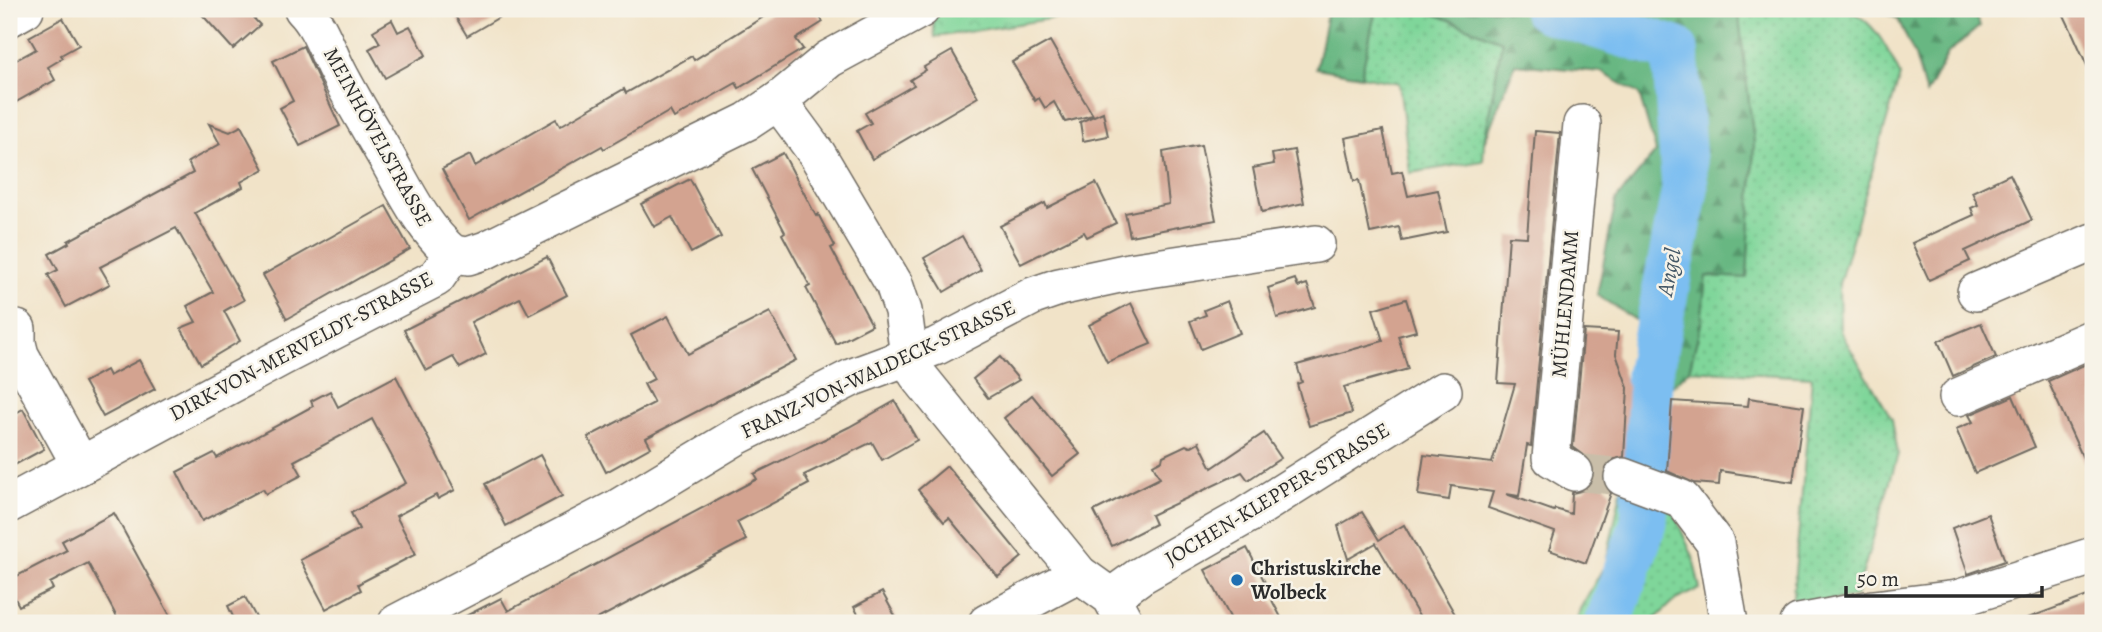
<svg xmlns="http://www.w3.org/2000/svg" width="2102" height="632" viewBox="0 0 2102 632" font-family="Alegreya,serif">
	<defs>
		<pattern id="grass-dots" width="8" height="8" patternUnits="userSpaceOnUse" patternTransform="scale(1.75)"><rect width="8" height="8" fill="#7fd69a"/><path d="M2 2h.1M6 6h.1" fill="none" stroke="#6eb885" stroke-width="1.8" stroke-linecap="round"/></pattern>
		<pattern id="forest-firs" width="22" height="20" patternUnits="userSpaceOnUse" patternTransform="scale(1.75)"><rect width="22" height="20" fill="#67b782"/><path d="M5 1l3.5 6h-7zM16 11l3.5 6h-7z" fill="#55956b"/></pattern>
		<pattern id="park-crowns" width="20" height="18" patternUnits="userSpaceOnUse" patternTransform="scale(1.75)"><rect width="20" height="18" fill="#7fd69a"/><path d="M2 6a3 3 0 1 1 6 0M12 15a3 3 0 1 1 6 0" fill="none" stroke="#6eb885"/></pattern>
	</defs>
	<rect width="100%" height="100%" fill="#f7f3e8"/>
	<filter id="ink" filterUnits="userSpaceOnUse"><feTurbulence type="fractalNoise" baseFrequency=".0143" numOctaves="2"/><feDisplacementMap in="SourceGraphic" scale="14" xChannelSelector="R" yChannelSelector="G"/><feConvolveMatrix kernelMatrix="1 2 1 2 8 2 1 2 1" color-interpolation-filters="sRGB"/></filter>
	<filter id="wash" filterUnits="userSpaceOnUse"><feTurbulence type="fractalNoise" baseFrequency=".00686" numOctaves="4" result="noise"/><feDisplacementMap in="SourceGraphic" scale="28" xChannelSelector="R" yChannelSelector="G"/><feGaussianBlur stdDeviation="1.57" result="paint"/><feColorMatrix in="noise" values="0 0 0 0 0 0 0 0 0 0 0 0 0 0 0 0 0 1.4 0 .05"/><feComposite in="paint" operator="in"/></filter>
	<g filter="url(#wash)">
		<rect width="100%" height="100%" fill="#f1e3c8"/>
		<g fill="url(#grass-dots)" stroke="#558062" stroke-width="2">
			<path d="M1376 9H1422L1502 41 1484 143 1483 161 1410 173 1399 83 1361 76Z"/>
			<path d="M1738 9H1845C1874 19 1888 49 1900 75L1839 284 1840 331 1892 419 1898 454 1856 596 1792 607 1812 377 1689 370 1701 324 1705 276 1747 278 1754 143Z"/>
			<path d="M1621 491 1673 511 1693 557 1700 589 1675 600 1651 623H1576L1580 609 1606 563Z"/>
		</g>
		<g fill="url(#forest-firs)" stroke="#497156" stroke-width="2">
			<path d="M1328 9H1376L1361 76 1316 68Z"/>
			<path d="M1422 9H1546L1541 22 1633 49 1660 68 1671 153 1642 324 1597 295 1616 200 1656 152 1639 94 1601 72 1515 64 1484 143 1502 41Z"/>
			<path d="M1578 9H1738L1754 143 1747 278 1706 276 1701 324 1689 370 1666 392 1682 245 1695 181 1683 40Z"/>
			<path d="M1878 9H1972L1980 26 1948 53 1926 94 1915 56 1898 19Z"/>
		</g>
		<path fill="url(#park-crowns)" stroke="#558062" stroke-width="2" d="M932 9H1087V13L935 37Z"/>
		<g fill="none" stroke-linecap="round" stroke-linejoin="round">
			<path stroke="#7cbef1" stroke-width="47" d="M1546 9 1675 50 1685 189 1649 376 1644 522 1608 623"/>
		</g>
		<g id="blocks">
			<g fill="#d3a390">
				<path d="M197 9H245L260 25 233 49Z"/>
				<path d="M451 9H513L467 36Z"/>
				<path d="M776 9H815L823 22 796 39 803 49 739 88 736 83 674 118 670 111 604 149 602 146 469 220 442 169 470 155 475 166 556 119 560 126 624 89 626 93 692 56 694 60Z"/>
				<path d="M2061 9H2093V79L2073 34Z"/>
				<path d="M63 18 79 45 61 55 63 58 48 67 55 80 9 106V64L36 49 29 37Z"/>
				<path d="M392 20 398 32 410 26 426 55 385 78 369 49 380 43 373 31Z"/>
				<path d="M1050 41 1082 97 1093 115 1065 122 1054 102 1045 108 1039 98 1035 101 1012 62Z"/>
				<path d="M303 46 340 126 300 146 280 108 293 101 273 61Z"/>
				<path d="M952 51 978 97 872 159 857 131 871 123 865 113 914 85 910 80 926 70 924 67Z"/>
				<path d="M1103 112 1108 136 1083 141 1080 122Z"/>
				<path d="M209 124 230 132 241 126 264 169 241 182 243 187 195 213 244 300 224 311 240 341 201 364 181 328 196 322 187 306 213 292 176 228 100 267 110 284 66 307 48 275 58 270 49 254 69 243 68 241 193 173 188 162 220 144Z"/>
				<path d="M1383 130 1392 173 1402 171 1408 196 1438 190 1447 232 1402 241 1399 227 1370 233 1359 180 1354 181 1345 138Z"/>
				<path d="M1535 131 1560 133 1531 446 1527 445 1519 496 1506 494 1554 511 1555 509 1571 514 1572 493 1585 490 1592 482 1595 473 1592 461 1573 447 1584 330 1618 332 1616 354 1628 388 1624 457 1610 460 1603 470 1602 481 1611 493 1586 563 1549 550 1555 532 1488 508 1493 492 1451 486 1449 500 1418 495 1424 455 1492 463 1515 384 1498 383 1509 236 1527 237Z"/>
				<path d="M1201 145 1216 220 1130 236 1125 213 1169 204 1163 152Z"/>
				<path d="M1294 150 1304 203 1262 212 1253 168 1274 164 1272 154Z"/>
				<path d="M783 153 816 216 818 214 835 246 831 248 872 325 836 344 806 288 810 286 782 234 785 232 752 169Z"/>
				<path d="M2010 174 2032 220 1965 251 1970 261 1929 280 1912 243 1974 215 1971 208 1978 205 1972 192Z"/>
				<path d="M690 179 721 237 691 253 672 217 654 227 641 204Z"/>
				<path d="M1096 183 1116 223 1087 237 1084 232 1021 264 1000 226 1045 203 1047 208Z"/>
				<path d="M386 206 410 249 287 319 263 275Z"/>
				<path d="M962 236 981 270 944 292 924 258Z"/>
				<path d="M547 257 567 295 529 315 520 298 471 322 486 354 460 368 453 357 426 371 404 330Z"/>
				<path d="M1295 279 1298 287 1307 284 1315 307 1277 318 1268 288Z"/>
				<path d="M1406 299 1416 331 1398 336 1408 369 1344 387 1352 413 1309 426 1297 384 1302 382 1297 365 1383 341 1373 309Z"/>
				<path d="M1227 301 1240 333 1201 349 1190 321 1206 315 1204 310Z"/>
				<path d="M1131 303 1151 344 1107 362 1089 325Z"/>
				<path d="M770 312 796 360 646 438 651 447 606 472 588 437 654 403 644 384 654 379 631 335 668 316 688 354Z"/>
				<path d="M1981 323 1996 357 1953 376 1938 341Z"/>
				<path d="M1000 357 1019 380 988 398 973 379Z"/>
				<path d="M139 360 155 389 103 417 84 382 106 370 109 376Z"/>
				<path d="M2086 364 2088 370 2093 368V480L2048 381Z"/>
				<path d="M396 376 455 490 438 499 436 495 396 516 416 554 358 584 361 590 326 609 300 560 359 529 351 513 406 483 372 419 294 461 302 475 266 494 263 489 202 521 177 472 214 453 217 458 313 406 311 401 330 391 338 407Z"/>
				<path d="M1032 395 1080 454 1052 476 1004 418Z"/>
				<path d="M2013 396 2035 447 1975 473 1956 429 1973 422 1969 415Z"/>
				<path d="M1749 398 1804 406 1793 482 1720 471 1719 485 1694 483 1667 471 1672 401 1748 406Z"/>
				<path d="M895 401 917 440 882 460 872 442 804 475 809 484 737 522 746 540 590 623H452L501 598 508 611 757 479 754 474 849 427Z"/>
				<path d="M23 409 44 449 9 468V417Z"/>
				<path d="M1264 433 1281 458 1248 480 1242 472 1151 515 1155 524 1112 546 1094 511 1160 478 1153 465 1162 460 1163 456 1186 445 1190 447 1199 442 1212 468Z"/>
				<path d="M540 455 562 496 506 526 485 484Z"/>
				<path d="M947 466 1022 557 998 577 949 518 944 522 918 490Z"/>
				<path d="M1362 512 1379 540 1404 525 1460 623H1423L1376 543 1348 559 1338 526Z"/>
				<path d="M114 513 174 623H120L88 563 50 583 53 589 19 606 9 587V580L67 550 62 541Z"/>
				<path d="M1988 514 2005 561 1968 574 1952 528Z"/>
				<path d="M1247 548 1269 590 1267 591 1284 623H1233L1205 570Z"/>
				<path d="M882 592 899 623H863L854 607Z"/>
				<path d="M2093 594V623H2020V621Z"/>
				<path d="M245 597 259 623H236L228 606Z"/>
			</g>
		</g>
	</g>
	<g filter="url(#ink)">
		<use href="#blocks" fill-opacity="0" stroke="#706b62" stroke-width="2"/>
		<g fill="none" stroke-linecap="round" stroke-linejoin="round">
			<path stroke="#c9bea9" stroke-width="37" stroke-dasharray="37 18" stroke-linecap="butt" d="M1574 472 1623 477"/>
			<defs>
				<g id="minor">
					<path d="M303 9C321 27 327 52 339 74 354 103 371 130 387 158 406 192 423 228 453 254"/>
					<path d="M9 18 25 9"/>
					<path d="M778 101 829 59 921 9"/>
					<path d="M453 254 468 256 486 250 748 121 778 101 817 154 894 284 903 311 909 356 917 374 1079 574 1111 597 1125 623"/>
					<path d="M1976 292 2093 242"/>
					<path d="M17 329V343L20 355 80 464"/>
					<path d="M1958 397 2093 338"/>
					<path d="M1574 472 1551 458 1582 124"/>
					<path d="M1623 477 1682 499 1715 543 1729 623"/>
					<path d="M9 504 282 357 436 278 453 254"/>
					<path d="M1111 597 1140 576 1247 515 1443 391"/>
					<path d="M397 623 616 509 737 436 853 377 937 346 1033 296 1059 287 1129 272 1316 244"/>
					<path d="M987 623 1079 574"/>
					<path d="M1799 623 1874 609 1957 599 2093 556"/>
				</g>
			</defs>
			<use href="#minor" stroke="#706b62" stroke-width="40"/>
			<use href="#minor" stroke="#fff" stroke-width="37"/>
		</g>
	</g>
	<circle fill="#1f6fb2" stroke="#f7f3e8" stroke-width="2.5" cx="1237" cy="580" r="7"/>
	<g text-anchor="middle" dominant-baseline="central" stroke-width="5" stroke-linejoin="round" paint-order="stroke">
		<g font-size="21" fill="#2b2b2b" stroke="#f7f3e8">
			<text transform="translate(378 137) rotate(61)">MEINHÖVELSTRASSE</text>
			<text transform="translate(1565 304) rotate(-85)">MÜHLENDAMM</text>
			<text transform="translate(301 346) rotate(-28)">DIRK-VON-MERVELDT-STRASSE</text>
			<text transform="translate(878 369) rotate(-25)">FRANZ-VON-WALDECK-STRASSE</text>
			<text transform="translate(1277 494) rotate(-31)">JOCHEN-KLEPPER-STRASSE</text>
		</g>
		<g font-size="21" font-weight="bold" fill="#2b2b2b" stroke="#f7f3e8" text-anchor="start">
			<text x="1251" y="568">Christuskirche<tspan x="1251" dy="24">Wolbeck</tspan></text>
		</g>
		<g font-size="23" font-style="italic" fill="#435766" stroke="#f7f3e8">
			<text transform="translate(1669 272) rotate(-79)">Angel</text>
		</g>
	</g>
	<rect width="2102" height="632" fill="none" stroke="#f7f3e8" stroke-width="35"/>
	<path d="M1846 586v10h196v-10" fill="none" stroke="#2b2b2b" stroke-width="3.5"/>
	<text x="1857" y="586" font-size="21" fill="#2b2b2b" stroke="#f7f3e8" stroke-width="5" paint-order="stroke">50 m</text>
</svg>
